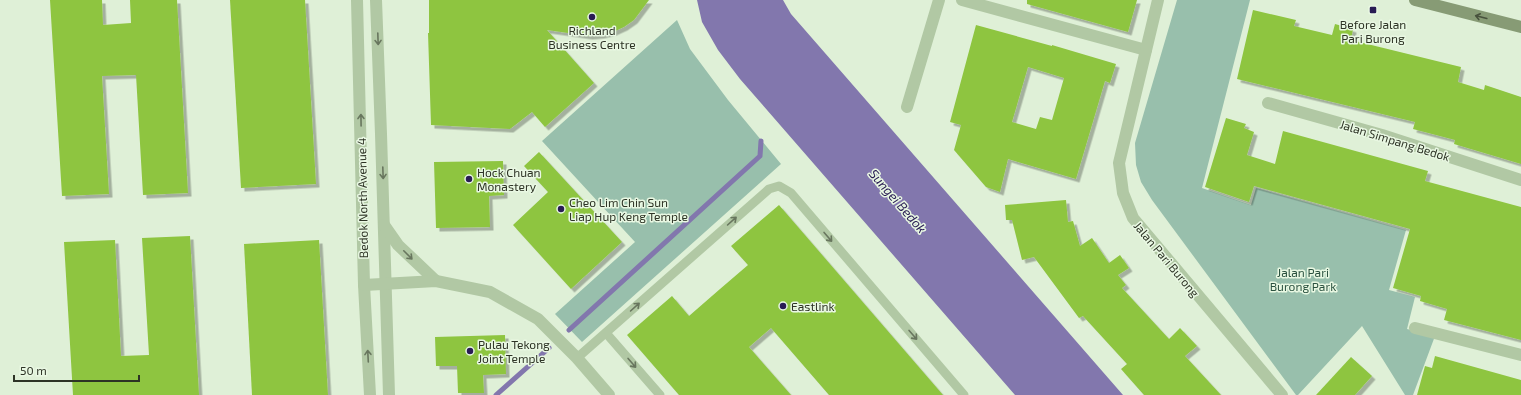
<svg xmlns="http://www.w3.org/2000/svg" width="1521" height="395" viewBox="0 0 1521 395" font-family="'Exo 2',sans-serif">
	<defs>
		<filter id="shadow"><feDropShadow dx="3.5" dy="3.5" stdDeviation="0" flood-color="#0004"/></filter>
	</defs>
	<rect width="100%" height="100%" fill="#dff0d7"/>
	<g fill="#98bfac">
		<path d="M1177 0H1250L1202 188 1251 205 1256 188 1406 230 1389 290 1415 297 1407 329 1435 336 1413 395H1405L1362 326 1298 395H1296L1152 200 1141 182 1136 165 1135 143Z"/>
		<path d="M677 20 690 49 728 100 781 164 582 342 555 314 635 242 542 141Z"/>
	</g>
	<path fill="#8277ad" d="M697 0H783L791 14 1123 395H1015L740 79 718 50 702 22Z"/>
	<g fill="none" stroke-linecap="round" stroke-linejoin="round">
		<g stroke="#8277ad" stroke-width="5">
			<path d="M569 330 760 156 761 141"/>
			<path d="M496 395 549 348"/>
		</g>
	</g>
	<g fill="#8ec541" fill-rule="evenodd" filter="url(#shadow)">
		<path d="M50 0H102L103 25 131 23 130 0H177L188 193 143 195 136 75 102 76 109 194 62 196Z"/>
		<path d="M230 0H305L316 184 241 188Z"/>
		<path d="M429 0H649L634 20 624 27 613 32 601 35 589 36 547 30 594 83 545 127 532 112 510 129 431 125 428 33H429Z"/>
		<path d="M1027 0H1137L1128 32 1027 4Z"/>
		<path d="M1253 10 1296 20 1294 26 1332 35 1335 24 1353 29 1351 40 1461 67 1458 82 1484 90 1485 85 1521 97V164L1454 144 1455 140 1413 129 1415 122 1237 79Z"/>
		<path d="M976 25 1052 46V45L1116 64 1110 83 1105 81 1076 179 1008 159 1000 192 986 187 954 150 961 125 950 122ZM1028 67 1064 78 1052 120 1040 117 1036 129 1012 122Z"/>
		<path d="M1226 118 1246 124 1244 128 1254 132 1247 155 1275 164 1283 131 1428 171 1425 181 1521 207V340L1444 320 1447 309 1420 301 1421 296 1393 288 1410 229 1254 186 1249 202 1205 187Z"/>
		<path d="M539 152 622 242 571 289 513 225 548 192 524 166Z"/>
		<path d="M503 161 504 195 489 196 490 227 436 228 434 162Z"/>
		<path d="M1066 200 1068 222 1073 221 1080 246 1092 238 1109 263 1120 255 1129 268 1118 275 1126 285 1122 288 1169 339 1180 328 1197 346 1185 356 1221 395H1144L1121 369 1127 364 1083 316 1079 318 1034 257 1022 260 1012 220H1006L1005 205Z"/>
		<path d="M779 205 943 395H829L771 328 749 347 791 395H679L627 335 672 296 689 316 720 289 748 265 731 246Z"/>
		<path d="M190 236 199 395H73L64 242 115 240 121 356 149 355 142 238Z"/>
		<path d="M319 240 328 395H252L244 244Z"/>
		<path d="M505 335 506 374 483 375 484 393H458L457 366H436L435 337Z"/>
		<path d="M1435 356 1521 380V395H1417L1425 366 1432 368Z"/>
		<path d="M1351 357 1372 376 1355 395H1316Z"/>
	</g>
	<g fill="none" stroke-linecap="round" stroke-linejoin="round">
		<g stroke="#b1c8a4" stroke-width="9">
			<path d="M606 333 660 395"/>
			<path d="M577 358 769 189 779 186 791 193 964 395"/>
		</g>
		<g stroke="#b1c8a4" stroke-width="12">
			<path d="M357 0 364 285 370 395"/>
			<path d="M376 0 381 134 389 395"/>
			<path d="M962 0 1146 50"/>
			<path d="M1158 0 1119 163 1123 193 1133 218 1282 395"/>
			<path d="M1268 103 1382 135 1521 180"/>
			<path d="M907 107 939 0"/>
			<path d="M384 225 398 245 436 281"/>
			<path d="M364 285 436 281 490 292 538 319 577 358 609 395"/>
			<path d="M1415 328 1521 355"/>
		</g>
		<path stroke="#879b75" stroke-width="12" d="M1415 0 1521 27"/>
	</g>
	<defs><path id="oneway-shaft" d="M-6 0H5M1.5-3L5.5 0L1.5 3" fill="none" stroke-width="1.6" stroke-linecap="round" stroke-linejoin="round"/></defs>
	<use stroke="#48523d" href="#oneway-shaft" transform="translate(1481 17) rotate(-166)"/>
	<g stroke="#68765e">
		<use href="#oneway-shaft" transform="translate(378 39) rotate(88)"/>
		<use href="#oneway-shaft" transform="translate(361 120) rotate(-91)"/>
		<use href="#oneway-shaft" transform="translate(383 173) rotate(88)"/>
		<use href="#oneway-shaft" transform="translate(732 221) rotate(-42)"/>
		<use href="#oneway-shaft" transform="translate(828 237) rotate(49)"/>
		<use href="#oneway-shaft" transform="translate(408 255) rotate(45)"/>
		<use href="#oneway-shaft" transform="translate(635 307) rotate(-42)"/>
		<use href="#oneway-shaft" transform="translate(913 335) rotate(49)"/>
		<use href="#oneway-shaft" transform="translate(368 356) rotate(-93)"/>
		<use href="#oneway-shaft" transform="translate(632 363) rotate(49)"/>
	</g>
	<g fill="#291c54" stroke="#e9f8e3" stroke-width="1.5">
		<rect x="1369" y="6" width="8" height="8" rx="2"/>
		<circle cx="592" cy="17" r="4"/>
		<circle cx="469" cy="179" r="4"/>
		<circle cx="561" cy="209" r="4"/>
		<circle cx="783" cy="306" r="4"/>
		<circle cx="470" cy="351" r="4"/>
	</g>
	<g text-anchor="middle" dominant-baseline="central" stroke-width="3" stroke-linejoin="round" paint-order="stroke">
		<g font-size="12" fill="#2d3325" stroke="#e9f8e3" text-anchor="start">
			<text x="1373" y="24" text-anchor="middle">Before Jalan<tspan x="1373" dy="14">Pari Burong</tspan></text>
			<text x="592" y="30" text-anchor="middle">Richland<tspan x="592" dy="14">Business Centre</tspan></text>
			<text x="477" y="172">Hock Chuan<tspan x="477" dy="14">Monastery</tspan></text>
			<text x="569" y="202">Cheo Lim Chin Sun<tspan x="569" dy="14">Liap Hup Keng Temple</tspan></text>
			<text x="791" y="306">Eastlink</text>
			<text x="478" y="344">Pulau Tekong<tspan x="478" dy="14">Joint Temple</tspan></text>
		</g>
		<g font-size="12" fill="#2d3325" stroke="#e9f8e3">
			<text transform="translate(1395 140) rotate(17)">Jalan Simpang Bedok</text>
			<text transform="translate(362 198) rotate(-91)">Bedok North Avenue 4</text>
			<text transform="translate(1167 259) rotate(50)">Jalan Pari Burong</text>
		</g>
		<g font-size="12" fill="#2a513f" stroke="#e9f8e3">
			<text x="1303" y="272">Jalan Pari<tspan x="1303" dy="14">Burong Park</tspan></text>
		</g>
		<g font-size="13" font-style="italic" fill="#291c54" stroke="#e9f8e3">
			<text transform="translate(898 201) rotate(49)">Sungei Bedok</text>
		</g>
	</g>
	<path d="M14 375v6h125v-6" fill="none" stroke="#2d3325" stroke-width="2"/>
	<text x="20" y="375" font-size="12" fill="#2d3325" stroke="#e9f8e3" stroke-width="3" paint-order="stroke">50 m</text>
</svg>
